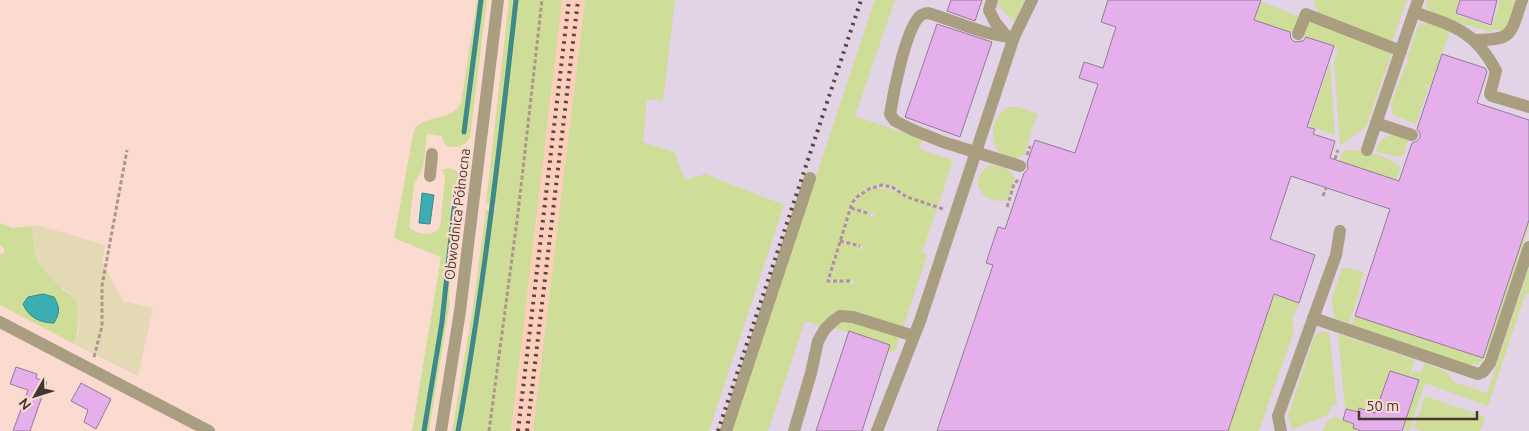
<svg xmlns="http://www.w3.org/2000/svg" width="1529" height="431" viewBox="0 0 1529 431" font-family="Ubuntu,sans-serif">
	<rect width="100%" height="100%" fill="#fbdbcf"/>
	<path fill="#fecebd" d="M531 0H609L557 431H484Z"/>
	<path fill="#e2d3e6" d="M609 0H1529V431H557Z"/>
	<g fill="#cedd98" fill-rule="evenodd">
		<path d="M477 0H487L470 137C465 147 458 147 448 147L443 142 442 136 427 134 423 167 414 185 409 227C416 235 434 237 440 227L445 178 442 170C454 165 464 174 462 187L453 186V188L450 209 459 210 449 293 450 303 429 431H412L441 257 394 238 414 130C424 114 451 122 461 103Z"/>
		<path d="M509 0H562L511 431H452L473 306 486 210H495L496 204 486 203Z"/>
		<path d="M585 0H675L663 101 647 99 643 142 674 152 685 180 705 174 784 205 709 431H533Z"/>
		<path d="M875 0H895L855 116 922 139 919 149 953 160 938 206C928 203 917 200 908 196 903 193 900 189 895 187 877 178 858 190 850 207L827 282H849L850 284H853V280H830L841 242 859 247V249L862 250 863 246 841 240 852 209 870 215V217L873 218 874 214 853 207C865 183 886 184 906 198L907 197 937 208 922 253 927 255 903 328 854 314 821 326 805 321 768 431H731Z"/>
		<path d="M999 0H1024L1014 22 998 5Z"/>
		<path d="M1315 0H1407L1392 42 1316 14 1318 8 1314 6Z"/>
		<path d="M1427 0H1459L1454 14 1492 27 1500 0H1510L1517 2 1504 32 1494 29 1490 32 1431 14 1426 6Z"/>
		<path d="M1260 1 1301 17 1295 33 1254 20Z"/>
		<path d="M1307 19 1388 51 1391 55 1366 127 1340 146 1334 61 1338 49 1302 35Z"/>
		<path d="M1428 22 1450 30 1430 88 1429 85 1424 84 1428 89 1416 124 1393 115 1391 104 1408 59H1407L1418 26Z"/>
		<path d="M1330 63 1335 135 1309 126Z"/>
		<path d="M1008 107H1019L1038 114 1030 133 1031 135 1024 155C995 171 980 124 1008 107Z"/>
		<path d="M1394 135 1408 140 1404 155 1396 157 1376 151C1379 141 1383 136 1394 135Z"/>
		<path d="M1344 150C1362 150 1388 154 1401 168L1397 180 1339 161Z"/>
		<path d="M990 166C1000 165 1011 169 1015 179L1007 199C986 208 963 179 990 166Z"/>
		<path d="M1529 220V227L1486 356 1478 364 1468 365 1351 325 1355 316 1483 358Z"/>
		<path d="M0 223 12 228 32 226C32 235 35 243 35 253L63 290 76 299C79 315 79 328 74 344L0 305V255L5 252 3 247 0 245ZM43 294 58 315 54 323H47L28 297Z"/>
		<path d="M1342 268H1347L1364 272 1359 289 1360 290 1349 324 1334 318 1332 298Z"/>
		<path d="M1529 268V293L1525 295 1488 406 1425 383 1409 431 1403 429 1419 381 1411 378 1413 371 1421 373 1424 363 1447 372 1454 382 1487 393Z"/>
		<path d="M1274 294 1299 303 1292 319 1294 331 1259 431H1228Z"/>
		<path d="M850 321 899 337 897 348 893 352H888L890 345 833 328 837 323Z"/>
		<path d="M1320 332H1329L1337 405H1332L1328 415 1293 429 1290 424 1288 415 1314 337Z"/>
		<path d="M1338 334 1415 360 1409 378 1390 371 1374 417 1371 412 1359 408 1358 412 1345 408Z"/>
		<path d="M1425 396 1485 417 1480 431H1423L1414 428Z"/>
		<path d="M1334 417 1354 424 1353 428 1361 431H1323L1327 421Z"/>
	</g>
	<path fill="#e3d9b4" d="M37 225 105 245 102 262 123 301 153 308 138 376 74 344 79 330 78 311 76 299 50 278 38 262 35 253V243L32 233V226Z"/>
	<g fill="#3cadb0" stroke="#3f8989">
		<path d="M422 193 434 195 430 224 419 223Z"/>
		<path d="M43 294 54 297C60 307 60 313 54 323 40 323 28 317 23 304L28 297Z"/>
	</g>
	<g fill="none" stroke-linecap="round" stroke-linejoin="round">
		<g stroke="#3f8989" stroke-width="5">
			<path d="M464 132 481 0"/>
			<path d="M424 431 442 322 456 190"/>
			<path d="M458 431C484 288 500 144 516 0"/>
		</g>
	</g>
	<g fill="#e4afea" stroke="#947b97">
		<path d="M951 0H982L975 21 947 11Z"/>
		<path d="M1108 0H1261L1254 20 1290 32 1291 39 1295 42 1303 41 1306 37 1334 46 1307 127 1315 129 1313 134 1335 141 1330 158 1399 181 1412 143 1417 141 1420 138V133L1417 129 1442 54 1485 68 1487 72 1477 103 1529 120V220L1483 358 1355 316 1390 209 1291 176 1270 239 1315 255 1299 303 1274 294 1228 431H937L993 265 986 263 998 227 1005 229 1024 173 1028 169 1027 163 1035 140 1075 153 1098 84 1079 78 1084 62 1103 68 1116 27 1101 22Z"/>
		<path d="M1460 0H1497L1491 25 1456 13Z"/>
		<path d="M937 24 992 42 960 137 905 117Z"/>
		<path d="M849 331 890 345 886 357 862 431H816Z"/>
		<path d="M16 367 37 374 36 378 47 382 30 431H13L28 390 10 384Z"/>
		<path d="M1390 371 1419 380 1402 431H1361L1353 428 1354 424 1343 420 1346 409 1358 412 1359 408 1375 413Z"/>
		<path d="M81 383 111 399 96 429 84 422 88 410 71 401Z"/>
	</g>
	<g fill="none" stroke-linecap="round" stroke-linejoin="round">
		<g stroke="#ae958c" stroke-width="3" stroke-dasharray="4 2.5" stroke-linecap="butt">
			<path d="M1027 155 1030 146"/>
			<path d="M1335 159 1338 150"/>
			<path d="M1323 196 1326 188"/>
			<path d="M1007 207 1014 184 1018 180"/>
			<path d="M851 208 870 214"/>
			<path d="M840 241 860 246"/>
			<path d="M850 281H828L852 203 857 197 869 189 882 185 892 187 907 197 943 209"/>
			<path d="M94 357 102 326V286L127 150"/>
			<path d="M489 431 518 213 542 0"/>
		</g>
		<g stroke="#a99e7f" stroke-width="12">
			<path d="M992 0 989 10 995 22 1007 37"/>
			<path d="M1414 12C1454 26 1475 31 1496 71L1490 94 1492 96 1529 107"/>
			<path d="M1298 34 1306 14 1401 51"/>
			<path d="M1014 37C985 36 956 21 928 13 926 13 923 14 921 15 906 26 893 95 890 114L895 121 913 130 943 142 1020 166"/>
			<path d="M1474 40C1514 40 1510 35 1522 0"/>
			<path d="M1376 123 1412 135"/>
			<path d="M1367 150 1418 0"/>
			<path d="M430 176 432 154"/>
			<path d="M1313 318 1478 374 1483 372 1490 363 1529 247"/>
			<path d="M0 322 209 431"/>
			<path d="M441 431 460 311 498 0"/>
			<path d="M726 431 810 178"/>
			<path d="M794 431 811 373 818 341 825 329 832 322 840 316 853 317 914 336"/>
			<path d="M877 431 920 321 1014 37 1032 0"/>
			<path d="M1281 431 1278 416 1336 255 1340 231"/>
		</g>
		<g stroke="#594740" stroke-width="4" stroke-dasharray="2.5 5" stroke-linecap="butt">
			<path d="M518 431 569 0"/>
			<path d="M527 431 578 0"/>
			<path d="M718 431 861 0"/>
		</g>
	</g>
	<g text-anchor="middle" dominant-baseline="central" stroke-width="4.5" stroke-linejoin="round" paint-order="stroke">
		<g font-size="14" fill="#45352f" stroke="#fbdbcf">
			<text transform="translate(457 214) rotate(-83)">Obwodnica Północna</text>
		</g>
	</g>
	<g transform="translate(35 396) rotate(231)" stroke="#fbdbcf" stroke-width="4" paint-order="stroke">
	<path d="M0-4L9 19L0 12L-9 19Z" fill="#45352f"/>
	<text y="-8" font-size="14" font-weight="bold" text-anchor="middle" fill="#45352f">N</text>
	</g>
	<path d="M1359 411v8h118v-8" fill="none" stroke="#45352f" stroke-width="2.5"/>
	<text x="1366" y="411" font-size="15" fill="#45352f" stroke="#fbdbcf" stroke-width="4" paint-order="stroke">50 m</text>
</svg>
